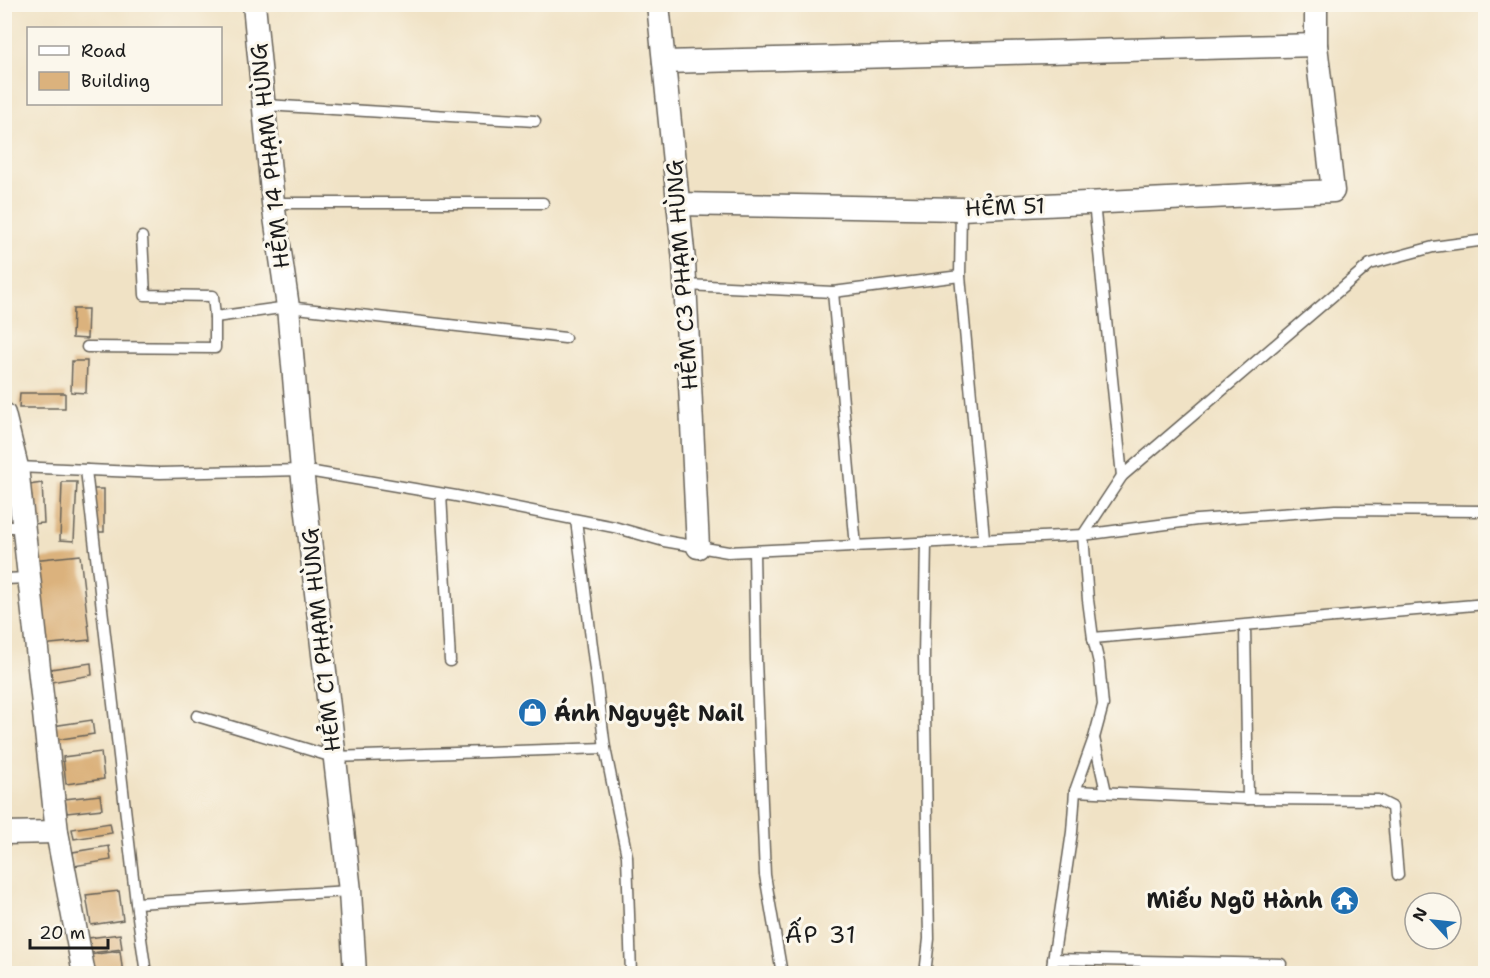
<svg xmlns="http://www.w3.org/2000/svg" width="1490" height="978" viewBox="0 0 1490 978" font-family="'Shantell Sans',sans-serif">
	<rect width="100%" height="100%" fill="#fbf7ec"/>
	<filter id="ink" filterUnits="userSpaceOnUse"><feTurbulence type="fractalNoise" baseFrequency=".0167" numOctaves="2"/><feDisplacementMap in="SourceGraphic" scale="12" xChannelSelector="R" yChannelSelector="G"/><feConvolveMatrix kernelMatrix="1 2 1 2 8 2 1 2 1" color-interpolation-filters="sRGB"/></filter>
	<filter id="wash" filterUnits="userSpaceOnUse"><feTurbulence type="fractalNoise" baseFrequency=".008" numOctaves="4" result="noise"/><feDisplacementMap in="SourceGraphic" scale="24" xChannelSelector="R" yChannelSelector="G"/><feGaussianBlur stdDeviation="1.35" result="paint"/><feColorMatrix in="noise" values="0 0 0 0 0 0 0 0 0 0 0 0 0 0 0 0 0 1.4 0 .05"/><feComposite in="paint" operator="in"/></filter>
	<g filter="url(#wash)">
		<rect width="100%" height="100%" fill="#f0e2c5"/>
		<g id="blocks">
			<g fill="#dbb27d">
				<path d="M73 309H88L87 339 72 338Z"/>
				<path d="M72 361H87L86 393 71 392Z"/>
				<path d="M20 393H65V408H19Z"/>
				<path d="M62 482H77L74 541 60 540Z"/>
				<path d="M42 483 44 523 32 524 29 485Z"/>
				<path d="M91 489H104V532H92Z"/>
				<path d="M80 555 90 640 41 645 32 560Z"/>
				<path d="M91 663 92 675 46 683 44 670Z"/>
				<path d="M92 720 94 734 55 740 53 726Z"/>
				<path d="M101 752 104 779 66 784 63 757Z"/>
				<path d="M100 795 102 809 67 813 65 799Z"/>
				<path d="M110 823 112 833 74 839 72 829Z"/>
				<path d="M109 846 111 860 74 866 73 852Z"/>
				<path d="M119 891 123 920 91 925 86 895Z"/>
				<path d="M120 934 122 949 91 953 89 938Z"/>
				<path d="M120 951 123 974H90L88 955Z"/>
			</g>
		</g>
	</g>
	<g filter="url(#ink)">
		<use href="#blocks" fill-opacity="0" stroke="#666157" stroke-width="1.5"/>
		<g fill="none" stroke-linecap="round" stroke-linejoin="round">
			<defs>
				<g id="lane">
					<path d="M265 105 535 121"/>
					<path d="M273 203H543"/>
					<path d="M1094 203 1122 476"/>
					<path d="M961 209 960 276 984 538"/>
					<path d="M142 237 145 295 213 296 215 317"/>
					<path d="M686 285 833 292 960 276"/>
					<path d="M833 292 856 547"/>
					<path d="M87 347 215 348V317L288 307 565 338"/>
					<path d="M17 467 160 473 302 470 456 496 614 527 664 541 728 552 1083 535 1197 520 1335 510 1486 511"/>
					<path d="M86 470 136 903 146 974"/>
					<path d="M441 494 450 661"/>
					<path d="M576 520 605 748 627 856 631 974"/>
					<path d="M4 527H24"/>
					<path d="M754 551 756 660 765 875 782 974"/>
					<path d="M4 579 29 578"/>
					<path d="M1245 626 1248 799"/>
					<path d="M1093 638 1486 604"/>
					<path d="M197 716 333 757 605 748"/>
					<path d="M1094 738 1106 792"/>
					<path d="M1075 791 1248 799 1378 800 1392 807 1398 875"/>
					<path d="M136 903 350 891"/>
					<path d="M1053 959 1281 964"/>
					<path d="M925 974 929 939 924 657 926 542"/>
					<path d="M1051 974 1072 832 1075 791 1094 738 1103 705 1099 663 1093 638 1088 600 1083 535 1122 476 1370 264 1433 247 1486 240"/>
				</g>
				<g id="street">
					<path d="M254 4 273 203 288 307 302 470 350 891 355 974"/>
					<path d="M658 4 684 261 698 547"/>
					<path d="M664 62 1316 45"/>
					<path d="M678 204 961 209 1333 191 1316 45V4"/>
					<path d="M4 414 17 467 57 832 84 974"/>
					<path d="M4 833 57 832"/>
				</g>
			</defs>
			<use href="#lane" stroke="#666157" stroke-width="13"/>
			<use href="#street" stroke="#666157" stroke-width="25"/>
			<use href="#lane" stroke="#fff" stroke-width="10"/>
			<use href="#street" stroke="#fff" stroke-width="22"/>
		</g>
	</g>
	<defs>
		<symbol id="shop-disc" viewBox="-11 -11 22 22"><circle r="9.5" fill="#1f6fb2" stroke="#fbf7ec"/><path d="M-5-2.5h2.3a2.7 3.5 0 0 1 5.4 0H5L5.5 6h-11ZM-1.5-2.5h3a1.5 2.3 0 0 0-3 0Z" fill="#fff"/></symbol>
		<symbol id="temple-disc" viewBox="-11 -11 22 22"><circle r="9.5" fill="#1f6fb2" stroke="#fbf7ec"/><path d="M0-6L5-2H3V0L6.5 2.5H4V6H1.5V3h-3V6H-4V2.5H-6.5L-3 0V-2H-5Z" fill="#fff"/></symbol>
	</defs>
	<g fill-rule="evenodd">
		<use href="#shop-disc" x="516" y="696" width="33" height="33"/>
		<use href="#temple-disc" x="1328" y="884" width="33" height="33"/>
	</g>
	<g text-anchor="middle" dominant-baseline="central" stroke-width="6" stroke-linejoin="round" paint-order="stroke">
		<g font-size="22" fill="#1c1c1c" stroke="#fbf7ec">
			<text transform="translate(270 156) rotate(-96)">HẺM 14 PHẠM HÙNG</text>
			<text transform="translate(1005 207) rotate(-2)">HẺM 51</text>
			<text transform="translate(682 275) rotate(-94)">HẺM C3 PHẠM HÙNG</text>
			<text transform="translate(321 640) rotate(-96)">HẺM C1 PHẠM HÙNG</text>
		</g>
		<g font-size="22" font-weight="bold" fill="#1c1c1c" stroke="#fbf7ec" text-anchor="start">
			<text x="554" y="713">Ánh Nguyệt Nail</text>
			<text x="1323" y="900" text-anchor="end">Miếu Ngũ Hành</text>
		</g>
		<g font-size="24" letter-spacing="1.5" fill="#1c1c1c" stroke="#fbf7ec">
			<text x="821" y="935">ẤP 31</text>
		</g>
	</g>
	<rect width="1490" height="978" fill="none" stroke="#fbf7ec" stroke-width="24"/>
	<rect x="27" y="27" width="195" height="78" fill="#fbf7ec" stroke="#a29f99" stroke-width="1.5"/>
	<rect x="39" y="46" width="30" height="9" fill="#ffffff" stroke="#a29f99" stroke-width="1.5"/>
	<text x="81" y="57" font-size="18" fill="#1c1c1c">Road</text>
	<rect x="39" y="72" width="30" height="18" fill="#dbb27d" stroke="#a29f99" stroke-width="1.5"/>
	<text x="81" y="87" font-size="18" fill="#1c1c1c">Building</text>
	<g transform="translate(1433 921) rotate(297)"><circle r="28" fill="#fbf7ec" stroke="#a29f99" stroke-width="1.5"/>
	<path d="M0-4.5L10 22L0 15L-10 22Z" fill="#1f6fb2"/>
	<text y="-9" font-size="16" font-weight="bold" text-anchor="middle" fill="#1c1c1c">N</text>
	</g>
	<path d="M30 939v9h78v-9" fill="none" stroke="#1c1c1c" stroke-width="3"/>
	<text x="39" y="939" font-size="18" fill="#1c1c1c" stroke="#fbf7ec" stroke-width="4.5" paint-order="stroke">20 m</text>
</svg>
